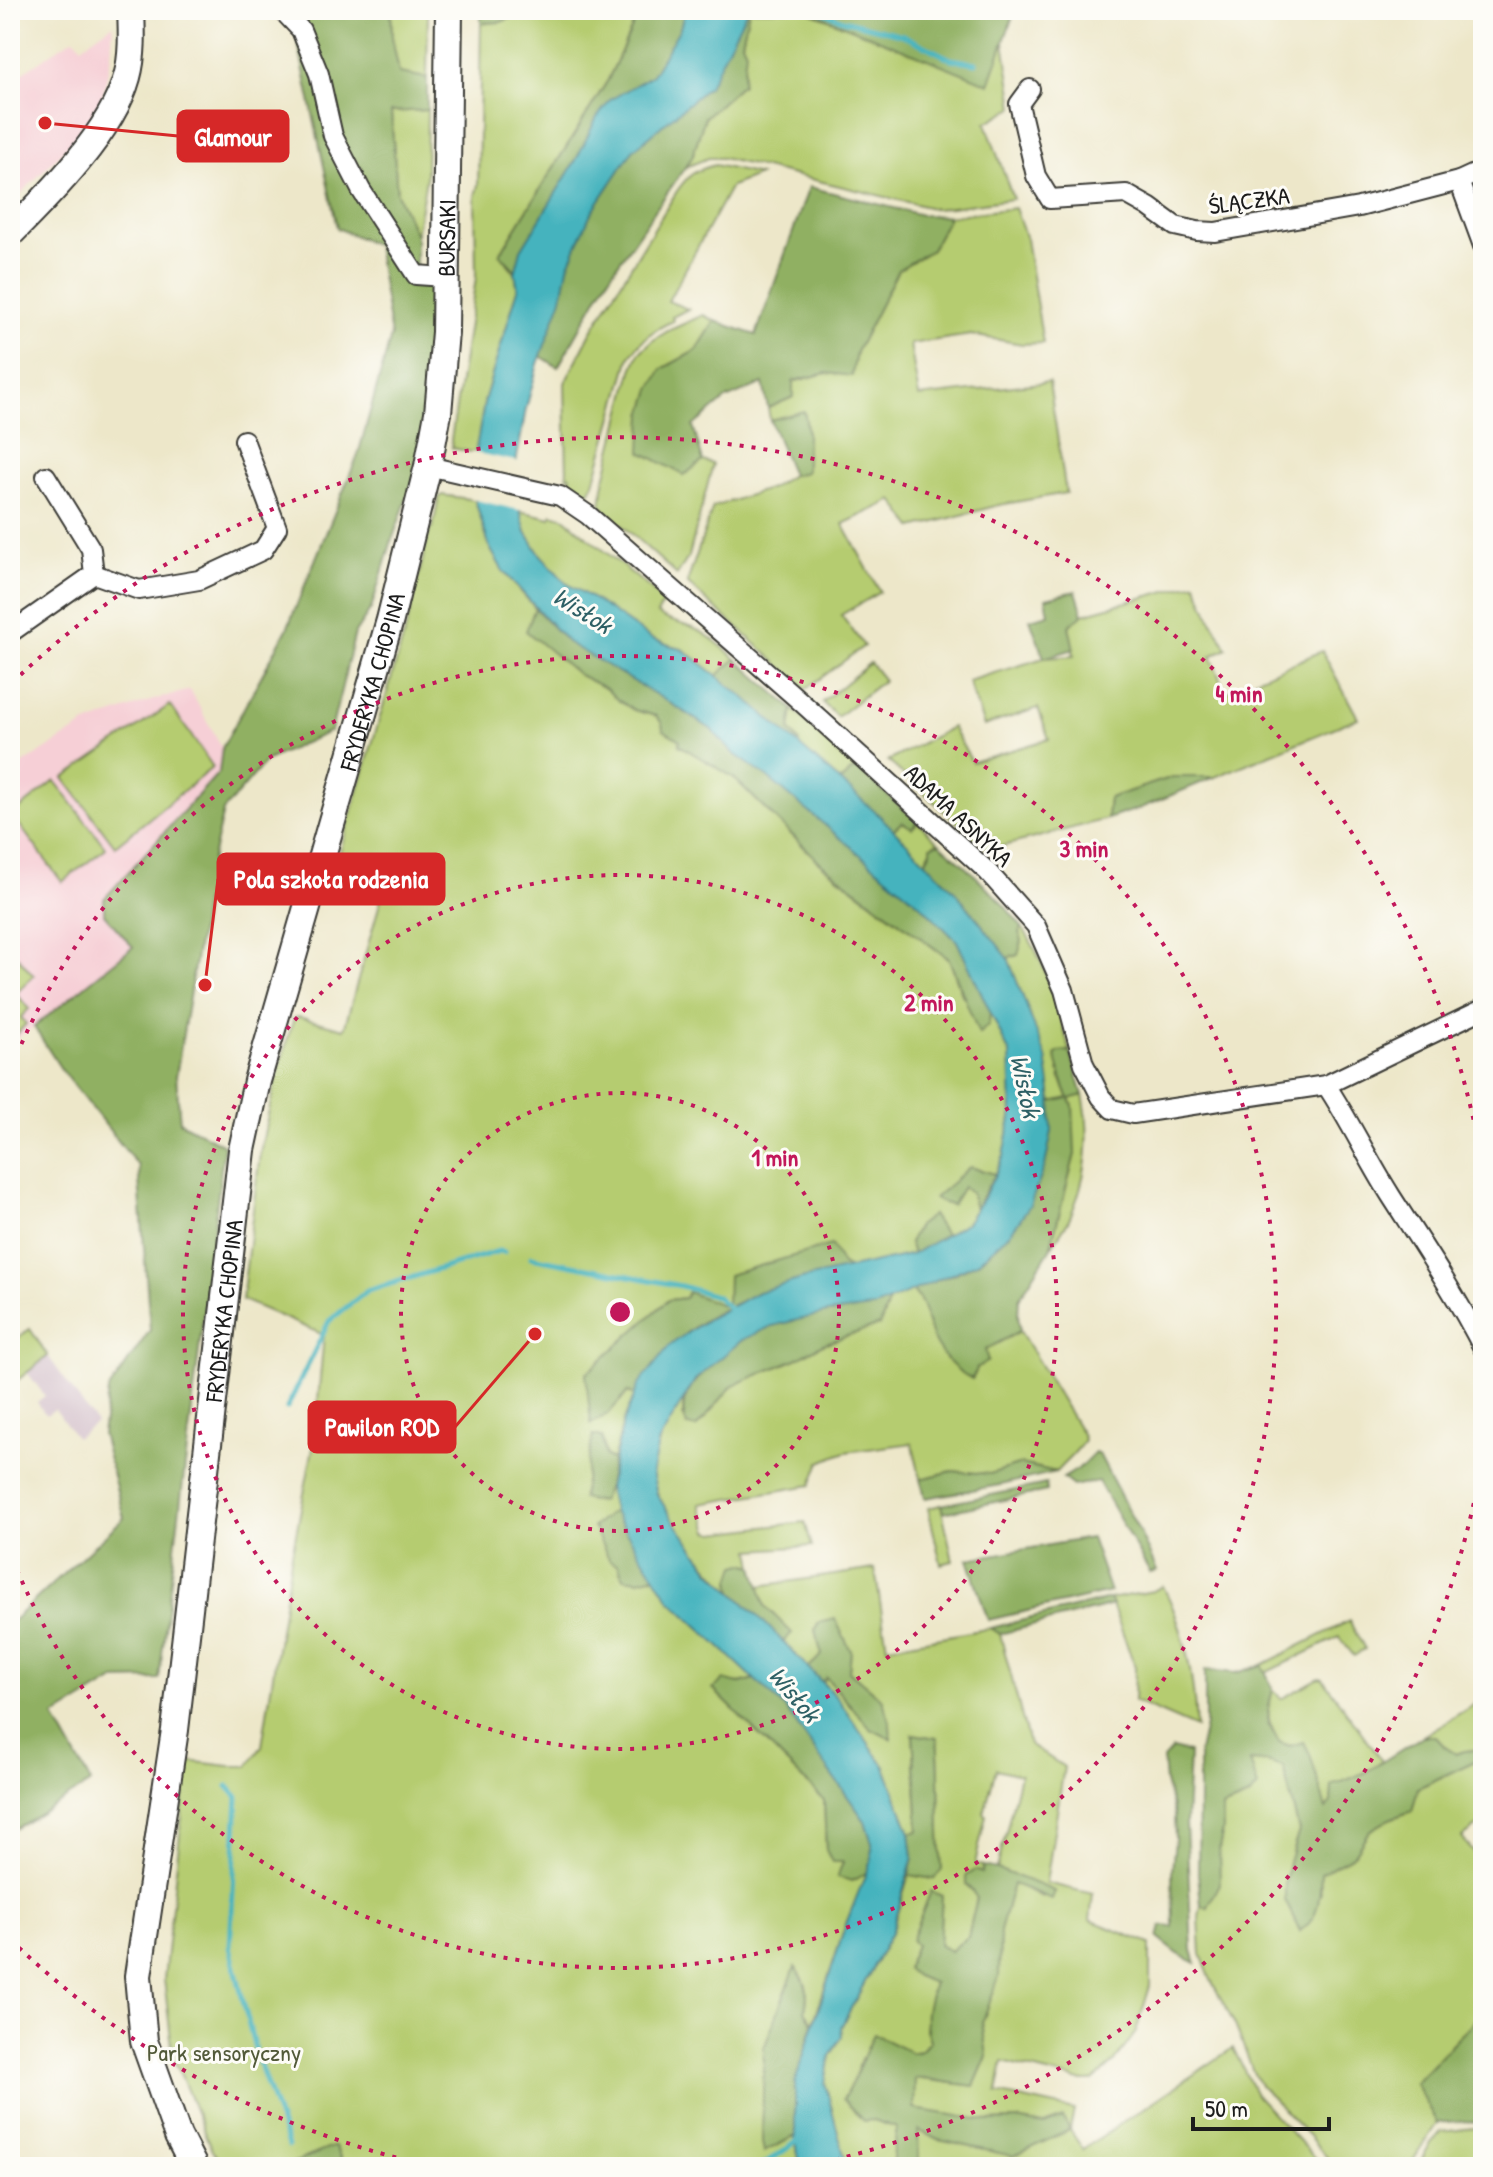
<svg xmlns="http://www.w3.org/2000/svg" width="1493" height="2177" viewBox="0 0 1493 2177" font-family="'Patrick Hand',sans-serif">
	<rect width="100%" height="100%" fill="#fdfcf7"/>
	<filter id="ink" filterUnits="userSpaceOnUse"><feTurbulence type="fractalNoise" baseFrequency=".0125" numOctaves="2"/><feDisplacementMap in="SourceGraphic" scale="16" xChannelSelector="R" yChannelSelector="G"/><feConvolveMatrix kernelMatrix="1 2 1 2 8 2 1 2 1" color-interpolation-filters="sRGB"/></filter>
	<filter id="wash" filterUnits="userSpaceOnUse"><feTurbulence type="fractalNoise" baseFrequency=".006" numOctaves="4" result="noise"/><feDisplacementMap in="SourceGraphic" scale="32" xChannelSelector="R" yChannelSelector="G"/><feGaussianBlur stdDeviation="1.8" result="paint"/><feColorMatrix in="noise" values="0 0 0 0 0 0 0 0 0 0 0 0 0 0 0 0 0 1.4 0 .05"/><feComposite in="paint" operator="in"/></filter>
	<g filter="url(#wash)">
		<rect width="100%" height="100%" fill="#ede7c9"/>
		<g fill="#f6cfd6">
			<path d="M113 24 111 55 104 91 95 114 69 145 10 205V81L74 38 82 46Z"/>
			<path d="M190 690 222 748 219 772 104 899V914L133 947 34 1027 10 1043V772L86 724 153 700Z"/>
		</g>
		<path fill="#d1bdc9" d="M48 1356 96 1423 76 1438 55 1409 46 1415 37 1402 45 1396 27 1372Z"/>
		<g fill="#b5cc70" stroke="#687446" stroke-width="2">
			<path d="M391 10H428L427 78 399 73 392 37Z"/>
			<path d="M528 10H640L608 80 500 254 515 273 518 289 485 398 476 453 452 448 451 440 476 278 475 196 478 185 481 23 501 22Z"/>
			<path d="M749 10H806L989 83 1004 42 1014 107 986 123 1013 199 936 209 722 158H708L686 167 692 157 705 117 742 84V42Z"/>
			<path d="M427 110 426 179 416 235 397 194 391 112Z"/>
			<path d="M715 165 759 175 731 186 668 301 688 309 672 317 673 321C654 329 642 339 630 356L594 483 588 494 569 479 571 477 570 475 567 476 565 383 591 332 677 191C689 174 695 170 715 165Z"/>
			<path d="M1015 208 1026 239 1043 343 1022 344 971 335 910 344 919 397 1049 382 1066 493 999 505 913 528 893 500 843 524 880 592 841 615 864 646 806 689 687 583 713 507 771 488 792 475 806 471C805 451 810 431 804 412L770 420 768 408 793 397V382L826 373 852 375 856 352 898 270 931 250 949 216Z"/>
			<path d="M703 315 715 321 697 350 662 369 683 475 703 461 713 464 689 556 677 575 601 506 603 487 632 370 639 353 652 341 668 331Z"/>
			<path d="M442 495 475 500 490 548 503 571 535 608 527 631 579 675 605 688 618 700 634 710 656 716 680 740 679 745 733 777 822 865 949 959 962 995 988 1024 990 1011 1010 1054 1012 1079V1113L1004 1156 995 1174 970 1167 963 1187 971 1193 975 1209 966 1223 945 1235 932 1215 909 1242 913 1254 850 1269 842 1265 728 1308 687 1293 685 1298 668 1300 609 1412 628 1392 635 1395 623 1423 613 1460 606 1457 602 1437 593 1435 601 1500 608 1487 613 1511 593 1527 618 1563 639 1580 655 1576 670 1600 755 1679 713 1689 824 1800 826 1850 844 1862 852 1881 867 1872 847 1921 813 2023 805 2011C809 1992 808 1982 795 1967L764 2152 795 2136 800 2167H345L334 2147 283 2167H227L212 2151 173 2056 164 1979 188 1761 229 1766H248L262 1746 291 1559 314 1443 324 1335 242 1300 260 1153 276 1078 294 1018 299 1017 344 1029 385 885 338 872 337 862 406 629 430 529 433 527 439 497Z"/>
			<path d="M520 511 551 518 552 514 563 517 652 590 663 603 657 614C669 622 681 623 693 628 710 635 722 647 736 659L717 676 684 650 652 639 595 600 566 583 539 553 526 532Z"/>
			<path d="M1196 583 1211 619 1227 648 1211 656 1225 692 1322 651 1358 718 1215 777H1173L1109 798 1107 819 988 850 888 761 952 727 972 762 1049 739 1038 708 984 726 968 681 1044 658 1074 656 1069 626 1083 614Z"/>
			<path d="M870 663 884 680 837 717 822 702Z"/>
			<path d="M170 705 213 767 115 846 64 778Z"/>
			<path d="M793 709 858 769 851 771 841 782 797 744 799 742 790 730Z"/>
			<path d="M55 781 106 848 62 882 12 815Z"/>
			<path d="M917 821 939 843 934 844 925 862 893 830 902 822 915 826Z"/>
			<path d="M1022 927C1047 964 1058 1009 1070 1051L1059 1052C1057 1068 1061 1084 1069 1098L1083 1095C1092 1136 1087 1178 1070 1217 1065 1228 1057 1238 1050 1249L1075 1154 1069 1099 1051 1102 1046 1057 1008 958 1018 955 1019 931Z"/>
			<path d="M18 957 34 976 16 993 29 1009 21 1017 26 1024 16 1035 10 1033V966Z"/>
			<path d="M912 1290 922 1301 927 1315 973 1378 985 1350 1020 1331 1082 1434 1084 1440C1077 1453 1066 1460 1056 1472L1021 1464 990 1474 952 1471 921 1479 912 1443 846 1452 820 1462 811 1485 700 1504 709 1531 715 1533 805 1522 812 1546 751 1550 754 1566 744 1563 731 1580 733 1592C709 1569 649 1502 652 1468 655 1443 670 1422 683 1400V1416L696 1428 733 1385 796 1359 823 1344 880 1325 889 1301Z"/>
			<path d="M30 1329 48 1356 10 1386V1338L13 1341Z"/>
			<path d="M941 1505 953 1561 941 1564 928 1508Z"/>
			<path d="M875 1569 887 1647 991 1628 1000 1634 1029 1744 1064 1767 1046 1883 1093 1894 1090 1920 1150 1944V1986L1136 2032 1115 2061 1093 2081H1080L1003 2062 997 2093 1074 2110 1070 2130 1083 2149 1233 2048 1256 2095 1323 2167H919L917 2130 939 2140 1013 2156 1063 2119 1044 2126 1016 2120 989 2121 914 2109V2078L974 2086 987 2056 982 2023 999 1976 1000 1931 1013 1883 1042 1897 1055 1892 997 1869 1020 1775 996 1769 984 1813 986 1815 975 1864 983 1866V1873L966 1884 977 1897 968 1937 950 1951 939 1945 942 1896 916 1944V1976L934 1982 925 2027 930 2041 921 2051 861 2059 855 2079 844 2098 874 2120 897 2128 892 2167H847L825 2083 830 2056 842 2036 841 2027 891 1933 909 1875 933 1879 942 1869C938 1826 941 1782 937 1738L913 1734 919 1832 910 1833 885 1767 838 1699 822 1682 826 1677 871 1729 891 1738 883 1700 849 1671 851 1651 835 1620 818 1623 815 1630 822 1655 808 1668 783 1642 791 1633 765 1606 759 1586Z"/>
			<path d="M1163 1586C1186 1630 1194 1679 1196 1728L1134 1701 1135 1667 1110 1599 1153 1591Z"/>
			<path d="M1349 1621 1365 1649 1354 1656 1339 1637 1265 1673 1262 1665Z"/>
			<path d="M1319 1678 1323 1679 1382 1761 1366 1772 1333 1786 1331 1803 1326 1810 1304 1742 1290 1746 1279 1742C1266 1718 1266 1715 1273 1689L1281 1699Z"/>
			<path d="M1483 1699V1747C1475 1752 1465 1749 1456 1754L1445 1747 1435 1736H1423Z"/>
			<path d="M1483 1757V1822L1462 1838 1479 1859 1483 1856V1921L1474 1928 1483 1939V2012L1415 2083 1437 2123 1409 2167H1335L1309 2136 1259 2084 1254 2074 1235 2025 1210 1978 1201 1954 1199 1917 1201 1905 1208 1908 1223 1829 1222 1808 1249 1797V1761L1267 1762 1283 1767 1299 1831 1289 1862 1285 1884V1899L1300 1931 1321 1893 1320 1873 1353 1856 1369 1831 1392 1818 1412 1811 1418 1788Z"/>
			<path d="M1483 2127V2153L1459 2167H1418L1431 2143 1441 2132Z"/>
		</g>
		<g fill="#90b062" stroke="#56663f" stroke-width="2">
			<path d="M291 10H391L392 37 399 73 427 78V110L391 112 397 194 416 235V274L445 277 418 468 392 540 371 609 355 633 331 731 267 760 223 811 212 858 176 1076 180 1122 224 1145 159 1679 115 1680 54 1717 91 1783 10 1832V1623L124 1518 102 1434 108 1391 150 1330 138 1166 61 1069 34 1027 133 947 104 914V899L219 772 222 748 287 629 358 455 391 336 376 245 337 228Z"/>
			<path d="M481 10H528L501 22 481 23Z"/>
			<path d="M640 10H749L742 42 746 51 742 84 705 117 692 157 609 277 558 367 534 352 548 305 500 254 608 80Z"/>
			<path d="M806 10H1015L989 84Z"/>
			<path d="M809 187 922 215 949 216 931 250 898 270 856 352 852 376 826 373 793 381V397L768 408 763 383 726 399 693 426 703 461 684 475 641 452 643 415 651 389 662 369 697 350 715 321 756 335Z"/>
			<path d="M804 411C810 431 805 451 806 472L792 475 770 420Z"/>
			<path d="M1076 591 1083 614 1069 626 1074 649 1044 658 1030 619 1049 614 1046 598Z"/>
			<path d="M535 608 567 642 667 701 711 729 733 753 767 776 922 906 957 941 990 1011 989 1024 979 1034 949 959 822 864 733 777 679 745 680 740 663 730 662 723 656 716 634 710 618 700 605 688 579 675 526 631Z"/>
			<path d="M736 659 793 709 790 730 799 742 797 744 717 676Z"/>
			<path d="M858 769 917 821 912 828 902 822 893 830 841 782 851 771Z"/>
			<path d="M1173 777H1215L1138 809 1107 819 1109 798Z"/>
			<path d="M939 843C970 869 997 895 1022 927L1019 932 1022 941 1018 955 1008 958 955 891 925 862 931 852V846Z"/>
			<path d="M1070 1051 1083 1095 1070 1099 1073 1105 1075 1154 1050 1249 1019 1299 1018 1314 1020 1331 985 1350 988 1361 977 1368 972 1379C954 1370 936 1351 930 1331 924 1313 926 1305 912 1290 932 1282 957 1274 975 1264 982 1260 988 1253 994 1248 1037 1208 1052 1160 1051 1102L1069 1098 1065 1090 1055 1055 1059 1052Z"/>
			<path d="M970 1167 995 1174 975 1209 971 1193 963 1187 952 1205 943 1203 934 1198Z"/>
			<path d="M932 1215 945 1235 913 1254 909 1242 918 1226Z"/>
			<path d="M831 1245 842 1265 850 1269C779 1283 702 1305 655 1364 648 1374 640 1383 635 1395L628 1392 609 1413 591 1424 586 1374 668 1300 685 1298 688 1292 727 1307 728 1275Z"/>
			<path d="M889 1301 880 1325 823 1344 796 1359 733 1385 696 1428 687 1426C677 1402 690 1384 708 1369 719 1360 729 1349 741 1341 766 1324 800 1317 829 1313 850 1309 869 1309 889 1301Z"/>
			<path d="M593 1435 602 1437 606 1457 613 1460 608 1487 602 1500 591 1501 582 1498Z"/>
			<path d="M1095 1452 1099 1454 1141 1535 1157 1571 1150 1573 1098 1481 1073 1486 1063 1478 1078 1469Z"/>
			<path d="M1021 1464 1056 1472 1000 1485 925 1498 921 1479 952 1471 990 1474Z"/>
			<path d="M1046 1484 1047 1491 943 1513 941 1505Z"/>
			<path d="M613 1511 655 1576 639 1580 624 1578 618 1564 610 1561 593 1527Z"/>
			<path d="M1091 1538 1110 1592 988 1620 968 1559Z"/>
			<path d="M744 1563 754 1566 765 1606 792 1633 783 1642 733 1592 731 1580 736 1565Z"/>
			<path d="M1110 1599 1113 1605 1000 1634 991 1628Z"/>
			<path d="M835 1619 851 1651 849 1671 883 1700 890 1725 891 1739 871 1729 826 1677 822 1682 808 1668 822 1655 815 1630 818 1623Z"/>
			<path d="M1262 1665 1273 1689 1269 1705 1268 1723 1279 1742 1290 1746 1304 1742 1310 1754 1326 1809 1331 1802 1332 1786 1366 1772 1423 1736H1435L1445 1747 1456 1754C1465 1749 1475 1752 1483 1747V1757L1418 1788 1412 1811 1392 1818 1369 1831 1353 1856 1321 1873C1320 1894 1320 1919 1300 1931L1285 1900V1884L1289 1862 1299 1831 1283 1767 1267 1762 1250 1761 1258 1787 1249 1797 1222 1808 1223 1829 1219 1848 1220 1884 1207 1908 1201 1905 1198 1873 1199 1792V1752L1205 1725V1670L1236 1673Z"/>
			<path d="M755 1679 785 1708 865 1821 872 1843V1858L867 1872 852 1881 837 1877 843 1862H832L826 1850 824 1800 713 1689 724 1680 738 1684Z"/>
			<path d="M913 1734 937 1738C941 1781 938 1825 942 1869L934 1879 909 1875 913 1857 910 1833 919 1831Z"/>
			<path d="M1172 1749 1189 1753 1186 1823 1192 1950 1196 1963 1178 1954 1158 1938 1161 1926 1173 1927 1172 1871 1175 1839 1174 1814 1165 1782 1163 1759Z"/>
			<path d="M983 1866 997 1869 1055 1891 1052 1899 1013 1884 1000 1931 999 1976 982 2023 987 2056 974 2086 915 2078 914 2109 989 2121 1016 2120 1044 2125 1063 2118 1070 2130 1013 2156 939 2140 918 2130 919 2167H892L897 2128 874 2120 863 2121 843 2099C856 2078 863 2056 874 2034L912 2053 921 2051 930 2041C922 2018 926 2005 934 1983L916 1976 906 1969 916 1945 911 1940 931 1891 942 1896 939 1945 950 1951 968 1937 977 1898 966 1883V1876L976 1870 982 1873Z"/>
			<path d="M795 1967C807 1982 809 1992 805 2011L813 2023 796 2082 795 2136 764 2152 762 2142 764 2048Z"/>
			<path d="M1483 2012V2122L1457 2121 1437 2123 1415 2083Z"/>
			<path d="M335 2146 345 2167H283Z"/>
		</g>
		<path fill="#44b3be" stroke="#30686d" stroke-width="2" d="M685 10H747L709 86 633 150 590 215 568 267 562 298 538 364 526 409 516 463 520 510 526 532 539 553 566 583 595 600 652 639 684 650 745 698 880 816 955 891 1008 958 1046 1057 1051 1091 1052 1131 1045 1166 1030 1205 1011 1232 977 1263 873 1308 827 1313 772 1326 742 1340 695 1380 658 1443 652 1472 657 1494 673 1520 711 1571 766 1624 838 1699 885 1767 910 1833 913 1857 891 1933 841 2027 842 2036 830 2056 825 2083 847 2167H800L795 2136V2082L847 1921 872 1858V1843L865 1821 785 1708 670 1600 613 1511 608 1487 623 1423 638 1386 669 1346 680 1338 709 1318 758 1292 805 1278 913 1254 966 1223 985 1195 1004 1156 1012 1113 1010 1054 957 941 922 906 767 777 733 753 711 729 667 701 567 642 503 571 490 548 475 500V454L485 398 518 289 515 273 521 250 576 160 596 119 610 100 652 75 680 28Z"/>
		<path fill="#ede7c9" d="M472 452 520 462 524 511 471 499Z"/>
		<g fill="none" stroke-linecap="round" stroke-linejoin="round">
			<g stroke="#44b3be" stroke-width="5">
				<path d="M818 10 843 20 903 35 951 59 976 63"/>
				<path d="M531 1257 681 1286 716 1296 732 1311"/>
				<path d="M287 1408 329 1321 367 1291 499 1251 504 1252"/>
				<path d="M228 1786 238 1797 230 1947 256 2054 288 2146"/>
				<path d="M761 2167 799 2140"/>
			</g>
		</g>
	</g>
	<g filter="url(#ink)">
		<g fill="none" stroke-linecap="round" stroke-linejoin="round">
			<defs>
				<g id="street">
					<path d="M282 10 301 30 319 74 333 136 361 190 416 275 445 277"/>
					<path d="M1030 89 1019 104 1036 176 1050 199 1126 194 1149 207 1175 226 1197 231 1215 232 1359 207 1459 181 1483 170"/>
					<path d="M1459 181 1483 246"/>
					<path d="M428 466 560 496 588 515 800 701 987 871 1036 926 1064 990 1084 1064 1101 1097 1112 1109 1133 1114 1326 1085 1483 1009"/>
					<path d="M46 476 91 549 94 574"/>
					<path d="M10 633 94 574 139 590 199 580 263 550 277 528 244 440"/>
					<path d="M1326 1085C1350 1121 1368 1160 1391 1196 1423 1246 1456 1295 1483 1348"/>
				</g>
				<g id="secondary">
					<path d="M10 234C50 194 112 132 127 77 133 56 132 32 131 10"/>
					<path id="s1" d="M194 2167 178 2136 144 2041 138 1976 175 1730 242 1150 257 1081 390 620 428 466 438 413 445 332 449 10"/>
				</g>
			</defs>
			<use href="#street" stroke="#3b3a36" stroke-width="22"/>
			<use href="#secondary" stroke="#3b3a36" stroke-width="30"/>
			<use href="#street" stroke="#fff" stroke-width="18"/>
			<use href="#secondary" stroke="#fff" stroke-width="26"/>
		</g>
	</g>
	<g fill="none" stroke="#c2185b" stroke-width="4" stroke-dasharray="4 8">
		<circle cx="620" cy="1312" r="219"/>
		<circle cx="620" cy="1312" r="437"/>
		<path d="M12 1066A656 656 0 1 1 12 1558"/>
		<path d="M1483 1456A875 875 0 0 1 809 2166M431 2166A875 875 0 0 1 12 1941M12 683A875 875 0 0 1 1483 1168"/>
	</g>
	<g text-anchor="middle" dominant-baseline="central" stroke-width="6" stroke-linejoin="round" paint-order="stroke">
		<g font-size="24" fill="#1c1c1c" stroke="#fdfcf7">
			<text transform="translate(1249 200) rotate(-8)">ŚLĄCZKA</text>
			<text stroke="none"><textPath href="#s1" startOffset="1972">BURSAKI</textPath></text>
			<text stroke="none"><textPath href="#s1" startOffset="1520">FRYDERYKA CHOPINA</textPath></text>
			<text transform="translate(959 815) rotate(43)">ADAMA ASNYKA</text>
			<text stroke="none"><textPath href="#s1" startOffset="872">FRYDERYKA CHOPINA</textPath></text>
		</g>
		<g font-size="24" fill="#525a39" stroke="#fdfcf7">
			<text x="224" y="2052">Park sensoryczny</text>
		</g>
		<g font-size="26" font-style="italic" fill="#2e6065" stroke="#fdfcf7">
			<text transform="translate(583 610) rotate(32)">Wisłok</text>
			<text transform="translate(1026 1086) rotate(78)">Wisłok</text>
			<text transform="translate(795 1694) rotate(50)">Wisłok</text>
		</g>
	</g>
	<circle cx="620" cy="1312" r="12" fill="#c2185b" stroke="#fdfcf7" stroke-width="4"/>
	<g font-size="24" text-anchor="middle" font-weight="bold" fill="#c2185b" stroke="#fdfcf7" stroke-width="6" stroke-linejoin="round" paint-order="stroke">
		<text x="1239" y="702">4 min</text>
		<text x="1084" y="857">3 min</text>
		<text x="929" y="1011">2 min</text>
		<text x="775" y="1166">1 min</text>
	</g>
	<path fill="none" stroke="#d62828" stroke-width="3" d="M45 123L178 136M205 985L218 879M535 1334L455 1427"/>
	<g fill="#d62828" stroke="#fdfcf7" stroke-width="3">
		<circle cx="45" cy="123" r="8"/>
		<circle cx="205" cy="985" r="8"/>
		<circle cx="535" cy="1334" r="8"/>
	</g>
	<g fill="#d62828" stroke="#d62828" stroke-width="3">
		<rect x="178" y="111" width="110" height="50" rx="8"/>
		<rect x="218" y="854" width="226" height="50" rx="8"/>
		<rect x="309" y="1402" width="146" height="50" rx="8"/>
	</g>
	<g font-size="26" text-anchor="middle" font-weight="bold" fill="#fff">
		<text x="233" y="146">Glamour</text>
		<text x="331" y="888">Pola szkoła rodzenia</text>
		<text x="382" y="1436">Pawilon ROD</text>
	</g>
	<rect width="1493" height="2177" fill="none" stroke="#fdfcf7" stroke-width="40"/>
	<path d="M1193 2117v12h136v-12" fill="none" stroke="#1c1c1c" stroke-width="4"/>
	<text x="1205" y="2117" font-size="24" fill="#1c1c1c" stroke="#fdfcf7" stroke-width="6" paint-order="stroke">50 m</text>
</svg>
